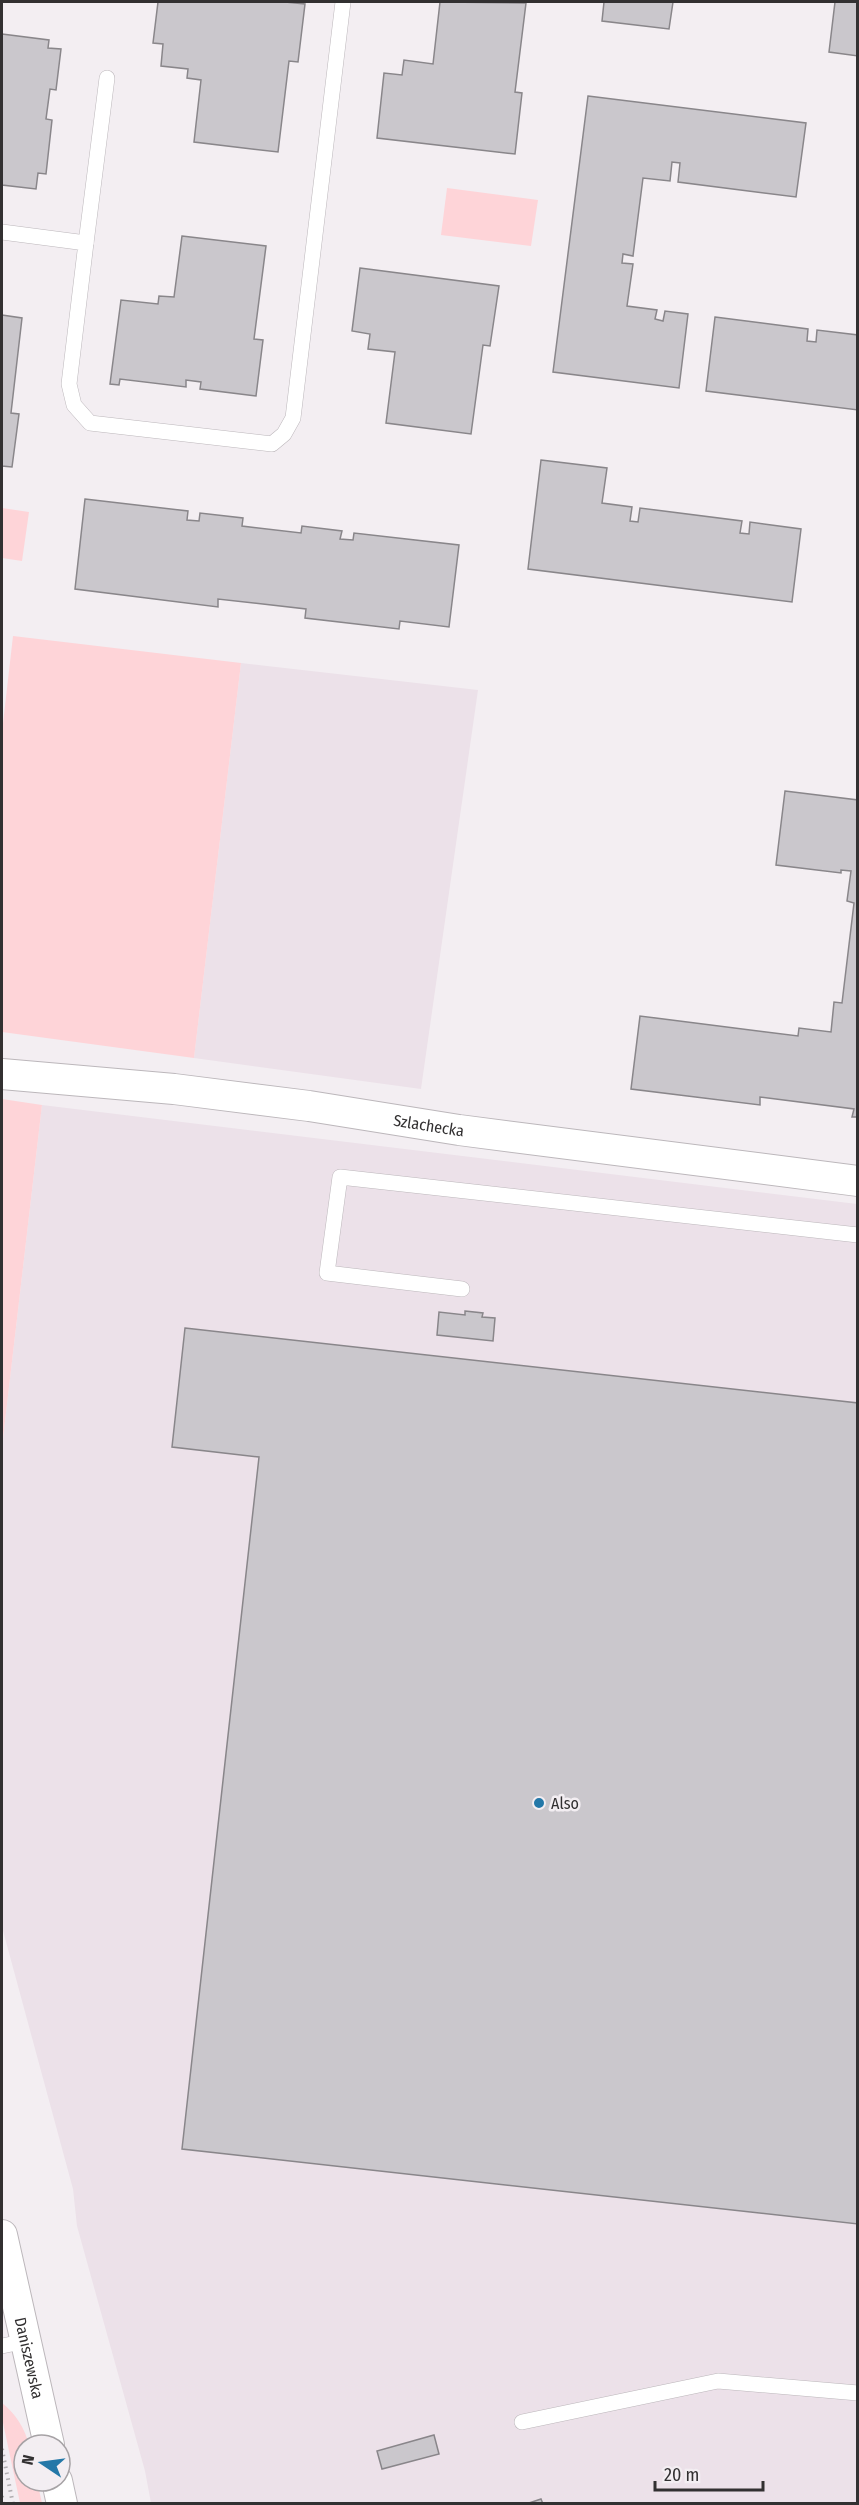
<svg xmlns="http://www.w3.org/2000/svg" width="859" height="2505" viewBox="0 0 859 2505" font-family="'Fira Sans Condensed',sans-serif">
	<rect width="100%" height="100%" fill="#f3eef2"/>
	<g fill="#ece1e9">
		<path d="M241 663 478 690 421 1089 194 1058Z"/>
		<path d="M42 1105 857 1204V2503H151L145 2471 77 2226 73 2189 2 1927V1447Z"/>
	</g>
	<g fill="#fed4d8">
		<path d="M447 188 538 200 531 246 441 235Z"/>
		<path d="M2 508 29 512 22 561 2 558Z"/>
		<path d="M13 636 241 663 194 1058 2 1032V732Z"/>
		<path d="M2 1099 42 1105 2 1447Z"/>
		<path d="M2 2403C15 2413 25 2428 29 2445H24V2481H37L42 2503H20L2 2418Z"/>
	</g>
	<g fill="#cac7cc" stroke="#89868a" stroke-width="1.5">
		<path d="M158 2H285L305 4 298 62 289 61 278 152 194 142 201 80 187 78 188 69 161 66 163 44 153 43Z"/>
		<path d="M440 2 526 3 515 92 522 93 515 154 377 138 384 73 402 75 404 60 433 64Z"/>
		<path d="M604 2H673L669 29 602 21Z"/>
		<path d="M835 2H858V56L829 52Z"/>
		<path d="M2 34 49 40 48 48 61 49 56 90 50 89 46 119 52 120 46 174 38 173 36 189 2 185Z"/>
		<path d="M588 96 806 123 796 197 678 182 680 163 672 162 670 181 643 178 633 256 623 254 622 263 633 264 627 306 657 310 655 319 663 321 665 311 688 314 679 388 553 372Z"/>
		<path d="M182 236 266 246 254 339 263 340 256 396 200 389 201 382 186 380V387L120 379 119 385 110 384 121 300 158 304 159 296 174 297Z"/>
		<path d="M360 268 499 286 490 346 483 345 471 434 386 423 395 352 368 349 370 334 352 331Z"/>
		<path d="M2 315 22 318 11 413 19 414 12 467 2 466Z"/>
		<path d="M715 317 808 329 807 341 816 342 817 330 858 335V410L706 391Z"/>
		<path d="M541 460 607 468 602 503 632 507 630 521 638 522 640 508 742 521 740 533 749 534 750 522 801 529 792 602 528 569Z"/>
		<path d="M85 499 188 511 187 520 199 521 200 513 243 518 242 526 301 533 302 526 342 531 340 539 353 540 354 533 459 545 449 627 400 621 399 629 305 618 306 609 218 599V607L75 589Z"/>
		<path d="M785 791 858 800V1117H852L854 1109 760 1097V1105L631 1089 640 1016 798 1036 799 1028 831 1032 834 1002 842 1003 854 903 847 901 851 871 841 870V873L776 865Z"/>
		<path d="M465 1311 483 1313 482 1317 495 1318 493 1341 437 1335 439 1312 465 1315Z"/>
		<path d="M185 1328 858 1403V2224L182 2149 259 1457 172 1447Z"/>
		<path d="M434 2435 439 2454 382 2469 377 2451Z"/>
		<path d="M541 2499 543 2504H526Z"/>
	</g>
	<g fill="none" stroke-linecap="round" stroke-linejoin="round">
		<defs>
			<g id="lane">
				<path d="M2 232 86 243 69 384 74 405 90 423 272 444 284 434 293 418 343 2"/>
				<path d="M86 243 107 78"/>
				<path d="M462 1289 327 1273 340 1177 858 1235"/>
				<path d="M2 2346 26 2341"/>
				<path d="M522 2422 718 2381 858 2393"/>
			</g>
			<g id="street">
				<path id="s1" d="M2 1074 174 1089 309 1106 459 1130 858 1181"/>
				<path id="s2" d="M2 2235 49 2445"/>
				<path d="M57 2481 62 2504"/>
			</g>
		</defs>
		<use href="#lane" stroke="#bcb7bb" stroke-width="16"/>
		<use href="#street" stroke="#bcb7bb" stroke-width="32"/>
		<g stroke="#b1adb0" stroke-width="4" stroke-dasharray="1.5 4.5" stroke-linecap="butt">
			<path d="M2 2449 13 2504"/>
			<path d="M2 2496 3 2504"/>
		</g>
		<use href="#lane" stroke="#fff" stroke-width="15"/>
		<use href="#street" stroke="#fff" stroke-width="30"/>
	</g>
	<circle fill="#2478a8" stroke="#f3eef2" stroke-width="2" cx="539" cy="1803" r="6"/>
	<g text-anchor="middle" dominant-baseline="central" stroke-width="5" stroke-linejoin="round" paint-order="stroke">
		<g font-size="16" fill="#323031" stroke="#f3eef2">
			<text stroke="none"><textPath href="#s1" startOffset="430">Szlachecka</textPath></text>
			<text stroke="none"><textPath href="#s2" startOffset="126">Daniszewska</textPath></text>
		</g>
		<g font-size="16" fill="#323031" stroke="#f3eef2" text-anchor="start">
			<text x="551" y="1803">Also</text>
		</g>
	</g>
	<rect width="859" height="2505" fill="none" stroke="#323031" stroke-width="6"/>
	<g transform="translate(42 2463) rotate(283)"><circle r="28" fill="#f3eef2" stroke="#a6a2a5" stroke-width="1.5"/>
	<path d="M0-4.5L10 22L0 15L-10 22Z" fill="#2478a8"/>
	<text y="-9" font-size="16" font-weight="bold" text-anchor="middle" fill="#323031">N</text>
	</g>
	<path d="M655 2481v9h108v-9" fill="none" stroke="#323031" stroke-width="3"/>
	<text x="664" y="2481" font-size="18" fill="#323031" stroke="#f3eef2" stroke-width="4.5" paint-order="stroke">20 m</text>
</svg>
